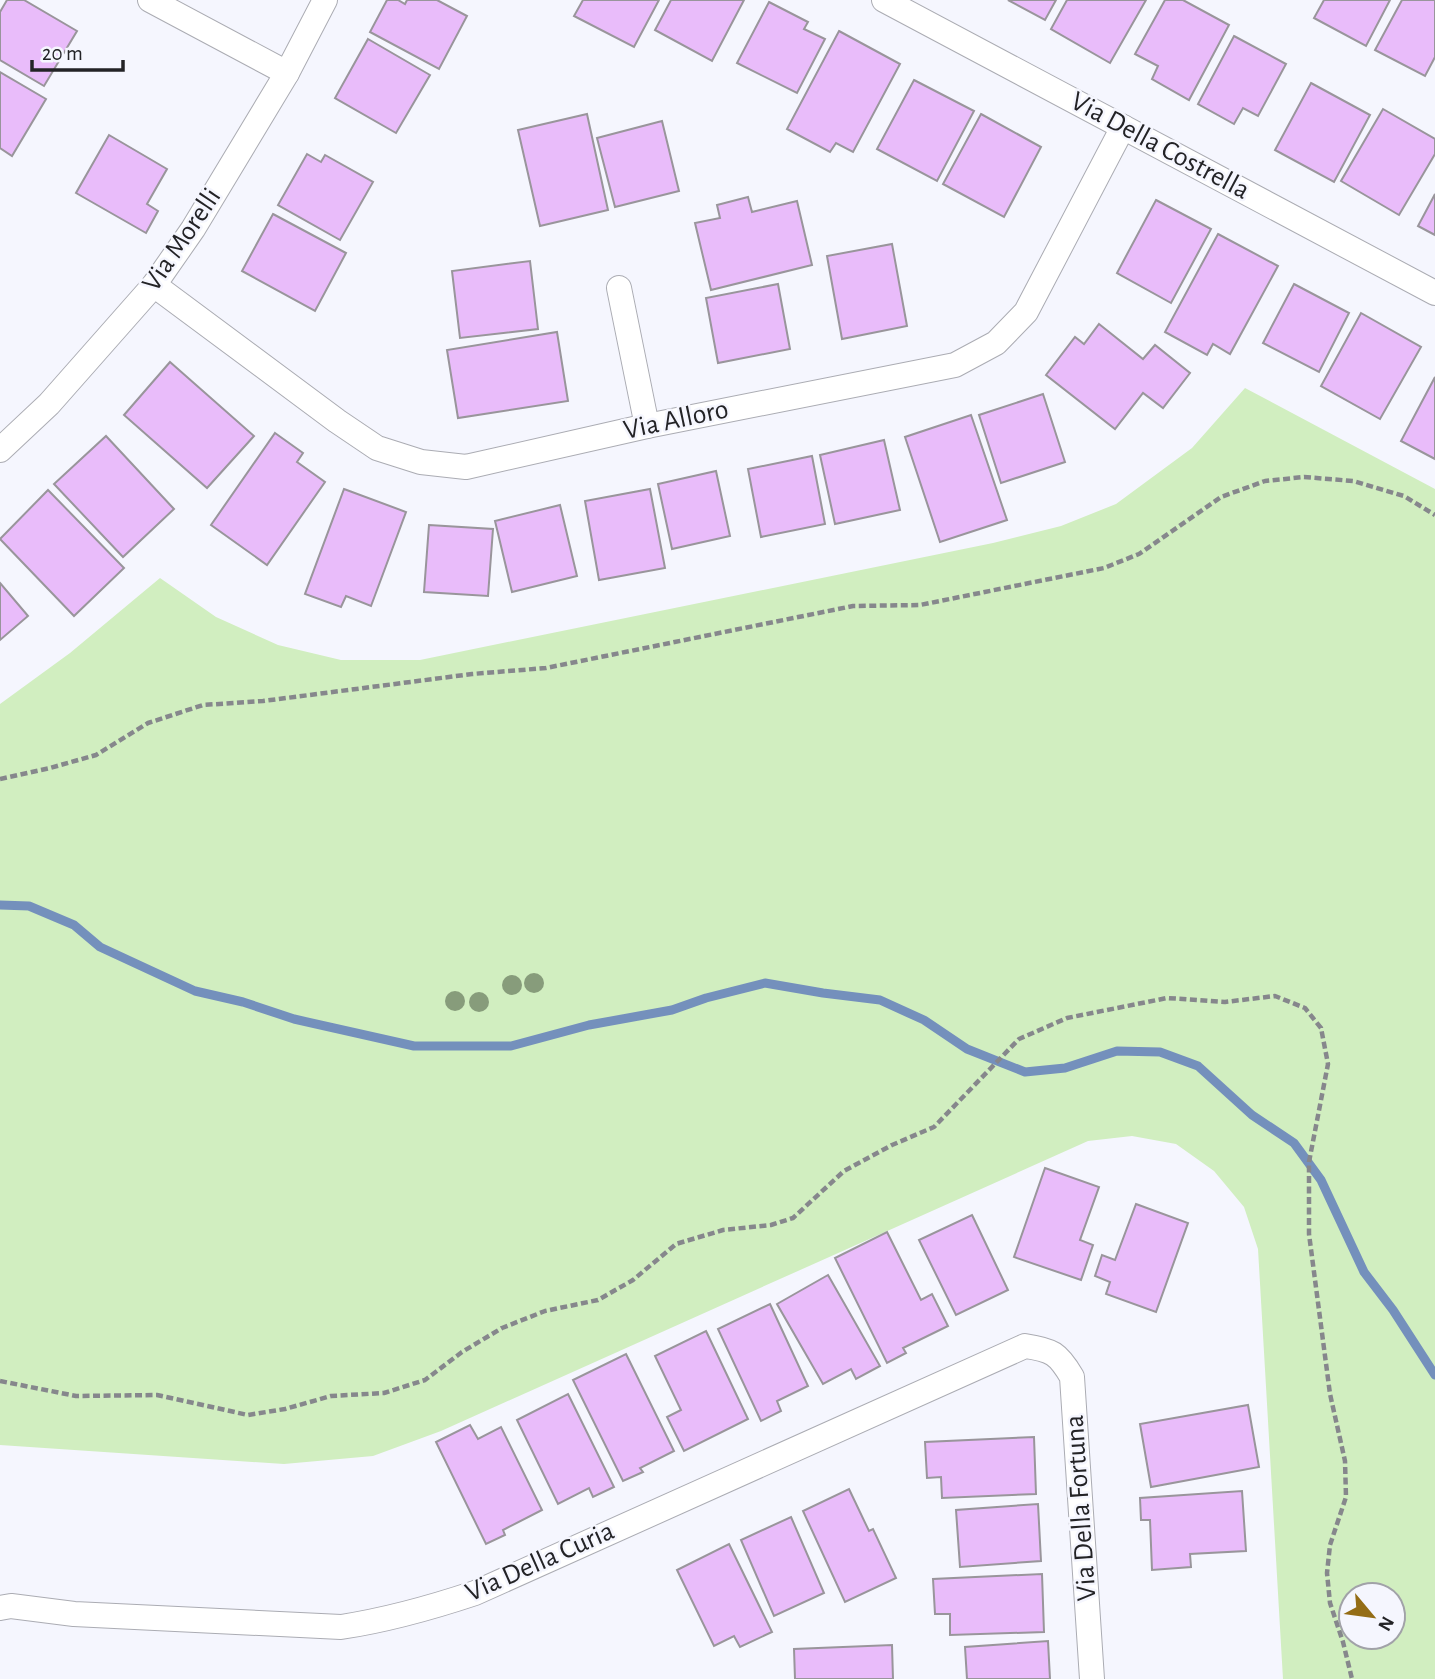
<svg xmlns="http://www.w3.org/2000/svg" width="1435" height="1679" viewBox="0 0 1435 1679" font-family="'Alegreya Sans',sans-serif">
	<rect width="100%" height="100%" fill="#f5f6fe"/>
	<path fill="#d1eec0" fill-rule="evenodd" d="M1245 388 1435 489V1679H1283L1258 1249 1244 1207 1214 1171 1176 1144 1132 1136 1088 1141 441 1431 373 1456 284 1464 0 1445V704L70 653 160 578 216 617 278 645 341 660H420L993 543 1061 526 1116 504 1192 448ZM1393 1595V1637H1351V1595Z"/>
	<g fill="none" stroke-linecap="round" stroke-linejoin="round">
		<path stroke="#7490bc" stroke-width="9" d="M0 905 29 906 74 925 100 947 195 991 243 1002 294 1019 414 1046H511L589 1025 672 1010 706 998 765 983 823 993 880 1000 924 1020 967 1049 1025 1072 1065 1068 1117 1051 1160 1052 1198 1066 1252 1115 1294 1143 1321 1180 1364 1272 1393 1310 1435 1375"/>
	</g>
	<g fill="#e9bcfa" stroke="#99959b" stroke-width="2">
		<path d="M7 0H24L77 31 44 86 0 60V12Z"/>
		<path d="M387 0H398L405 4 407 0H437L467 16 439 69 370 32Z"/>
		<path d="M583 0H659L634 47 574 16Z"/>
		<path d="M671 0H744L712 61 655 30Z"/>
		<path d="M1008 0H1056L1045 20Z"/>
		<path d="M1067 0H1146L1110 63 1051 29Z"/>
		<path d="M1165 0H1183L1229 25 1189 100 1152 79 1158 66 1135 54Z"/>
		<path d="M1324 0H1390L1366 46 1314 18Z"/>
		<path d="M1402 0H1435V57L1425 76 1375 50Z"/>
		<path d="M769 2 808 22 804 29 825 39 797 93 737 63Z"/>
		<path d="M839 31 900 64 853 152 836 143 830 152 787 129Z"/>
		<path d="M1234 36 1286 64 1258 116 1243 108 1234 124 1198 104Z"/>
		<path d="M368 39 430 75 396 133 335 98Z"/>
		<path d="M0 72 46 99 12 156 0 148Z"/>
		<path d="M914 80 974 111 937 181 877 149Z"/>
		<path d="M1311 83 1370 115 1334 182 1275 150Z"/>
		<path d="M1383 109 1435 139V154L1399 215 1341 181Z"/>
		<path d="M587 114 608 210 540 226 518 130Z"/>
		<path d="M981 114 1041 147 1004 217 943 184Z"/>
		<path d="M662 121 679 191 615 207 597 138Z"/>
		<path d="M109 135 167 169 147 204 158 211 146 233 76 193Z"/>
		<path d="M307 154 321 162 325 155 373 182 340 240 278 205Z"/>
		<path d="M1435 194V235L1418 226Z"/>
		<path d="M748 197 752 212 797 201 812 265 711 290 695 223 720 218 717 205Z"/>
		<path d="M1156 200 1211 229 1171 303 1117 273Z"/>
		<path d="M273 214 346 253 315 311 242 271Z"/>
		<path d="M1218 234 1278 266 1230 354 1213 344 1207 355 1165 332Z"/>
		<path d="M892 244 907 326 842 339 827 256Z"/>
		<path d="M530 261 538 329 460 338 452 271Z"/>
		<path d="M778 284 790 349 718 363 706 298Z"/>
		<path d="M1294 284 1349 313 1319 372 1263 343Z"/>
		<path d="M1361 313 1421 347 1380 419 1321 386Z"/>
		<path d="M1099 324 1143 359 1155 345 1190 373 1163 408 1143 393 1115 429 1046 375 1075 337 1084 344Z"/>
		<path d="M557 332 568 401 458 418 447 350Z"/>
		<path d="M170 362 254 436 207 488 124 415Z"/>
		<path d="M1435 377V459L1401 441Z"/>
		<path d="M1043 394 1065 462 1001 483 979 415Z"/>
		<path d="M971 415 1007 520 940 542 905 437Z"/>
		<path d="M275 433 303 453 297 462 325 482 267 565 211 525Z"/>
		<path d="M106 436 174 509 123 557 54 484Z"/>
		<path d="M884 440 900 510 835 524 820 455Z"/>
		<path d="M812 456 825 524 761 537 748 469Z"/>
		<path d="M716 471 730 536 672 549 658 484Z"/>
		<path d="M344 489 406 512 371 606 346 596 341 607 305 594Z"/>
		<path d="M650 489 665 568 599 580 585 501Z"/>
		<path d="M48 490 124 568 74 616 0 539Z"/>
		<path d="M560 505 577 576 512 592 495 521Z"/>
		<path d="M429 525 493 529 488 596 424 592Z"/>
		<path d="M0 583 28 616 0 640Z"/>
		<path d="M1045 1168 1099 1187 1080 1240 1093 1245 1081 1280 1014 1257Z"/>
		<path d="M1136 1204 1188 1223 1156 1312 1106 1294 1110 1282 1095 1276 1102 1255 1115 1260Z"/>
		<path d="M972 1215 1008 1290 956 1315 919 1240Z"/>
		<path d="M887 1232 921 1300 932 1294 948 1326 903 1348 906 1353 887 1363 835 1258Z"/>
		<path d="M828 1275 880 1366 856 1379 851 1369 823 1384 777 1304Z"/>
		<path d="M770 1304 808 1386 777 1401 781 1411 761 1421 718 1329Z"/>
		<path d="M706 1331 748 1419 684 1451 667 1417 681 1410 655 1356Z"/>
		<path d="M626 1354 674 1451 640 1468 643 1472 623 1481 573 1380Z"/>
		<path d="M568 1394 614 1487 593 1497 589 1488 558 1504 517 1420Z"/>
		<path d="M1248 1405 1259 1467 1151 1487 1140 1424Z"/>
		<path d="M470 1425 478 1439 501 1427 542 1510 503 1530 505 1535 486 1544 436 1442Z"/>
		<path d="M1034 1437 1036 1494 942 1498 941 1477 927 1478 925 1442Z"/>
		<path d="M849 1489 869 1531 873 1529 896 1578 845 1602 803 1511Z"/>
		<path d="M1242 1491 1246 1551 1190 1554 1191 1567 1152 1570 1150 1520H1141L1140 1498Z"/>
		<path d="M1038 1504 1041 1561 960 1567 956 1510Z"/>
		<path d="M791 1517 824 1593 774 1616 741 1540Z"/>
		<path d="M729 1544 772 1632 740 1647 734 1636 714 1646 677 1570Z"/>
		<path d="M1042 1574 1044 1632 950 1635V1614H935L933 1579Z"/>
		<path d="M1048 1641 1050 1679H967L965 1647Z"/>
		<path d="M892 1645 893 1679H795L794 1649Z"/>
	</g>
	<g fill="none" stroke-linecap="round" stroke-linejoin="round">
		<defs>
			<g id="minor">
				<path d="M150 0 287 73"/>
				<path d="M884 0 1435 293"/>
				<path d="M154 285 337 421 377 448 421 462 466 467 647 426 955 365 996 343 1026 312 1123 127"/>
				<path d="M619 288 647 426"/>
				<path d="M0 450 49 404 154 285 193 229 287 73 325 0"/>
				<path d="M0 1608 11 1606 74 1614 341 1627C387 1620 430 1608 475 1593L1025 1346C1052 1350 1058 1353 1072 1377L1092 1679"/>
			</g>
		</defs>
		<use href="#minor" stroke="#abacb3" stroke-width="26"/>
		<g stroke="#86878c" stroke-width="4.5" stroke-dasharray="7 3.5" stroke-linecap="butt">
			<path d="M0 779 50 768 96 755 148 723 203 705 263 701 472 674 546 668 853 606 920 605 1104 568 1139 554 1221 497 1265 481 1304 477 1353 481 1404 496 1435 515"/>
			<path d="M0 1381 76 1396 157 1395 248 1415 285 1409 331 1396 384 1393 425 1380 462 1352 502 1328 545 1311 598 1300 633 1280 676 1244 723 1230 771 1225 793 1218 844 1171 892 1145 934 1127 1019 1039 1067 1018 1167 998 1225 1002 1275 996 1305 1008 1321 1028 1328 1064 1309 1162V1234L1330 1394 1345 1461 1346 1497 1330 1545 1327 1573 1330 1603 1343 1642 1352 1679"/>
		</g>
		<use href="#minor" stroke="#fff" stroke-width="24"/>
	</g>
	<g fill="#879c7b">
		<circle cx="534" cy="983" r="10"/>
		<circle cx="512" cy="985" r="10"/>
		<circle cx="455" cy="1001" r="10"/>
		<circle cx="479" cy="1002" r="10"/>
	</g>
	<g text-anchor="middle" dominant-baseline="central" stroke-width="5" stroke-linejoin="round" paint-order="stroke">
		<g font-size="28" fill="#232326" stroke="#f5f6fe">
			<text transform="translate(1160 146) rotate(28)">Via Della Costrella</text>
			<text transform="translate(182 240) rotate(-56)">Via Morelli</text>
			<text transform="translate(676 420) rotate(-12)">Via Alloro</text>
			<text transform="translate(1081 1508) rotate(-94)">Via Della Fortuna</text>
			<text transform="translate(540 1562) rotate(-24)">Via Della Curia</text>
		</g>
	</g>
	<g transform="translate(1372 1616) rotate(119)"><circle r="33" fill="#f5f6fe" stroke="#a1a2a8" stroke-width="2"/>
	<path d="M0-5L12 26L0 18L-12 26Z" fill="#946d16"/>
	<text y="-10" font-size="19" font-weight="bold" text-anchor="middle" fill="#232326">N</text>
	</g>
	<path d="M32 60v10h91v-10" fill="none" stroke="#232326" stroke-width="3.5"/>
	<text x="42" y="60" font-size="21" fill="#232326" stroke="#f5f6fe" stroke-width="5" paint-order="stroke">20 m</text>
</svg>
